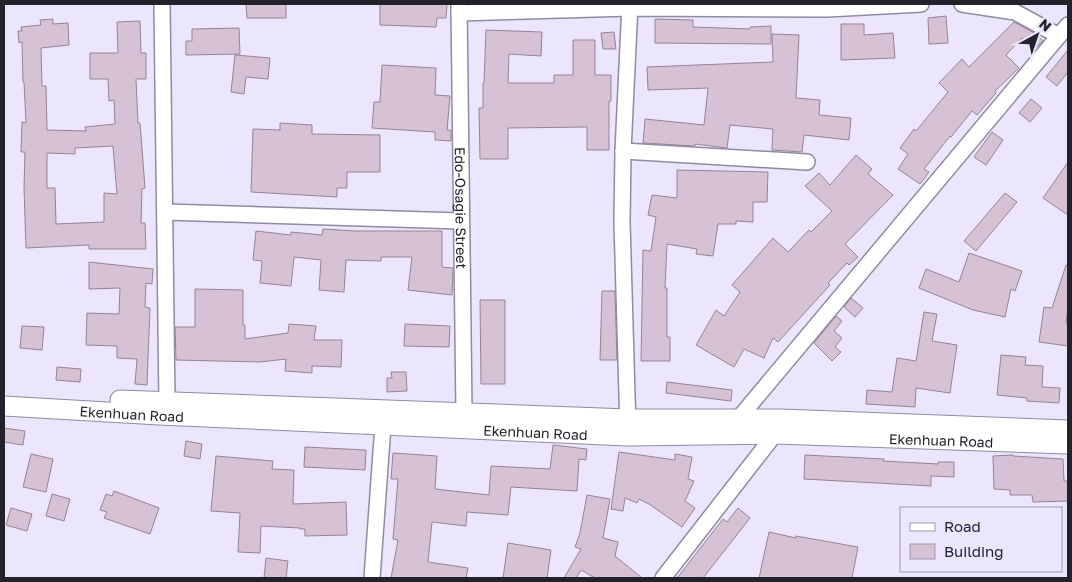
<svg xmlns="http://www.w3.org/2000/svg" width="1072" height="582" viewBox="0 0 1072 582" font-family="'Golos Text',sans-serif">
	<rect width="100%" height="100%" fill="#ebe6fe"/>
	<g fill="#d6c2d4" stroke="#968394" fill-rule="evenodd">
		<path d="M246 4H286V18H247Z"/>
		<path d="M380 4H447L446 18H437L436 27 380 25Z"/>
		<path d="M946 16 948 43 929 44 928 18Z"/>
		<path d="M53 19V24L68 23 69 45 41 48 42 86H46L47 130 86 131 85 127 115 124 114 100 109 101 108 79H90V53H118L117 22 140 21 141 53H146V79H136L138 123H140L145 188 142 189 141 223H145L146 249H89V245L26 248 24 188 25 152H21L22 122 26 123 24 82H23L22 42 19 43 18 31H22L21 27 41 25 40 20ZM113 146 117 194 104 193V222L56 224 55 188H47V153L75 154V148Z"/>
		<path d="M655 19 693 20V27L750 29V27L771 26V44L655 43Z"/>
		<path d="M1014 22 1036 34 1043 41 1033 50 1022 38 1006 55 1019 68 995 91 996 93 977 115 972 111 951 137 950 136 924 169 929 172 920 184 898 169 908 154 900 148 914 129 916 131 948 92 939 83 962 59 969 67Z"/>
		<path d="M841 24H864V35L893 33 895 58 841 60Z"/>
		<path d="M239 28 240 54 186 55V41H192V29Z"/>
		<path d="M486 30 542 32 541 56 509 54 508 83H554V75H573V40H595V75H611V101H609V150H587V127L508 128V159H480L479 108H483V83H484Z"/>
		<path d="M614 32 616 49H603L601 33Z"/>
		<path d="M772 34 799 35 796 98 820 100 819 115 851 118 849 140 804 135 802 152 772 150 773 129 730 125 727 148 695 144V146L643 143 645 119 704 125 708 88 648 90 647 67 773 62Z"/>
		<path d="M1068 50V72L1057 86 1046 77Z"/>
		<path d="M235 55 270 58 268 79 246 77 244 94 231 92Z"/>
		<path d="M382 65 436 68 435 95 450 96 447 130H451V141L435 140V132L372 128 374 102H380Z"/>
		<path d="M1031 99 1042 108 1030 122 1019 113Z"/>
		<path d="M280 123 312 125V134L380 135V172H347V188H337V197L251 192 253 129 280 130Z"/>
		<path d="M992 132 1003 140 986 165 974 157Z"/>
		<path d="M856 155 872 169 868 174 893 195 845 244 858 257 849 265 847 263 828 283 830 285 778 342 773 338 764 358 744 349 734 367 696 345 716 310 724 316 740 292 732 285 773 238 788 252 809 230 811 232 832 211 805 186 819 173 830 185Z"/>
		<path d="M1068 162V215L1043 198Z"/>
		<path d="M677 170 768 172 767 202H753V222L736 221V224H718L713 256 696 254 697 249 667 244 665 288H667V337H670V361H641L643 250 651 251 656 217 648 215 652 195 677 198Z"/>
		<path d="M1005 193 1017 202 976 251 964 241Z"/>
		<path d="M323 229 355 231H442V267L453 268 452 295 408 290 412 257H381V261L346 260 344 292 319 290 321 260 294 257 291 286 260 283 262 261 253 260 256 231 291 235V232L322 235Z"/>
		<path d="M969 253 1022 271 1015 291 1011 289 1005 317 973 310 919 288 926 269 959 282Z"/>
		<path d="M89 262 153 269 152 284 146 283 145 307 150 308 147 385 135 384 137 359 117 358V346L86 345 87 313 119 314 120 288 89 289Z"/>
		<path d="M1066 265H1068V306L1066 324 1068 325V346L1039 342 1044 307 1052 308Z"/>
		<path d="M195 289 243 290V325H245V339L288 333 289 324 316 326 314 340H342L341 367 312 366V373L285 371 286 359 260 362 176 360 175 327H195Z"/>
		<path d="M602 291H615L617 360H600Z"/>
		<path d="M851 298 863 308 855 317 844 307Z"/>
		<path d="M480 300H505V384H481Z"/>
		<path d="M924 312 937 314 932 341 957 345 950 393 916 388 915 407 866 404 867 390 892 392 897 358 916 361Z"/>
		<path d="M836 316 842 321 834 331 842 338 835 347 841 352 832 361 814 343Z"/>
		<path d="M405 324 450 326 449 347 404 346Z"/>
		<path d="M22 326 44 327 42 350 20 348Z"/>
		<path d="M1001 355 1026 357 1025 365 1043 366 1042 387 1060 388 1059 403 1027 401V398L997 395Z"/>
		<path d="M57 367 81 369 80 382 56 380Z"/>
		<path d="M391 372H406L407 391 387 392V378H392Z"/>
		<path d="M667 382 732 390 731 401 666 393Z"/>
		<path d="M4 428 25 431 23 445 4 442Z"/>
		<path d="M186 441 202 444 200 459 184 456Z"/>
		<path d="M553 445 587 449 586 460 579 459 577 491 511 487 508 515 467 512 466 526 432 522 428 562 468 568 466 578H391L398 540 393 539 398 479H391L393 453 437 456 435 489 489 495 491 466 550 469Z"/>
		<path d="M305 447 366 450 365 470 304 467Z"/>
		<path d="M619 452 675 460V454L692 457 688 479 694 481 685 501 695 508 682 527 649 504 639 499 637 503 625 498 623 511 611 509Z"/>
		<path d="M31 454 53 459 46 492 23 487Z"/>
		<path d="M805 455 884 459 883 461 938 464V462H954V477L931 476V486L804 479Z"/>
		<path d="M1013 455V456L1063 459 1064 481H1068V501L1033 502 1032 495H1010V490L994 489 993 456Z"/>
		<path d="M216 456 273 461 272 469 294 470 293 504 346 502 347 535 305 536V529H300V528L261 526 260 553 238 552 240 513 211 511Z"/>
		<path d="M114 491 159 508 150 534 104 518 107 512 100 510 106 494 112 496Z"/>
		<path d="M52 494 70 499 64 521 46 516Z"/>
		<path d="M587 495 610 499 603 538 618 542 615 556 642 578H595L581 570 576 578H564L581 549 575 547 580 533Z"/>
		<path d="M11 508 32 514 27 531 6 525Z"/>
		<path d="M738 508 750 518 703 578H677L723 519 727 522Z"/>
		<path d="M769 532 796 538V536L858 547 852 578H759Z"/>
		<path d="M508 543 551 550 547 578H503Z"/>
		<path d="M266 558 288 561 286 578H264Z"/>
	</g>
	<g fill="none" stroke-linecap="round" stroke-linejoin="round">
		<defs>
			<g id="minor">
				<path d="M162 4 167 403"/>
				<path id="s1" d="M459 4 464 412"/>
				<path d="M962 4 1015 12 1059 36"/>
				<path d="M459 13 630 8 827 9 921 4"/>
				<path d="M623 151 807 162"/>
				<path d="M165 212 461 221"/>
				<path d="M739 418 1068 25"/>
				<path d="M628 430 622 222 623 151 630 4"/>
				<path d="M372 578 383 425"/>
				<path d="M663 578 775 434"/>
			</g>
			<g id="major">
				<path d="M120 400 628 419H781L1068 430"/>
				<path id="s2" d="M4 406 159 415 628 436 775 434 1068 444"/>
			</g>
		</defs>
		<use href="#minor" stroke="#8f8ba1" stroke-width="18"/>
		<use href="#major" stroke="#8f8ba1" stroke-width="21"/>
		<use href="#minor" stroke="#fff" stroke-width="15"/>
		<use href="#major" stroke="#fff" stroke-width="19"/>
	</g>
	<g text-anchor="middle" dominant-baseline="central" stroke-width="4.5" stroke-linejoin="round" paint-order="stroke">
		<g font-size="14" fill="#23212a" stroke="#ebe6fe">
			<text stroke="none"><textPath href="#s1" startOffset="204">Edo-Osagie Street</textPath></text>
			<text stroke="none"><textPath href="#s2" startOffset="128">Ekenhuan Road</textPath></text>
			<text stroke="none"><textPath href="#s2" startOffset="532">Ekenhuan Road</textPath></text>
			<text stroke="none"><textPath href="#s2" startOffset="938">Ekenhuan Road</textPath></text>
		</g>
	</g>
	<rect width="1072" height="582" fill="none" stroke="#23212a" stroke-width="10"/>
	<rect x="900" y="507" width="162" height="65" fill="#ebe6fe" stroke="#9b97a9"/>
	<rect x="910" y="523" width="25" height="8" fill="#ffffff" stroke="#9b97a9"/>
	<text x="944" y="532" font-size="15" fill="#23212a">Road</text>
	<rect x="910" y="544" width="25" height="15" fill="#d6c2d4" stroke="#9b97a9"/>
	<text x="944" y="557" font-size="15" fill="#23212a">Building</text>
	<g transform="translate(1037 35) rotate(40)" stroke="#ebe6fe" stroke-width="4" paint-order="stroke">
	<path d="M0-4L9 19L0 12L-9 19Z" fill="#23212a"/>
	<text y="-8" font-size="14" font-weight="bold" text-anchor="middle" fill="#23212a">N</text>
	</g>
</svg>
